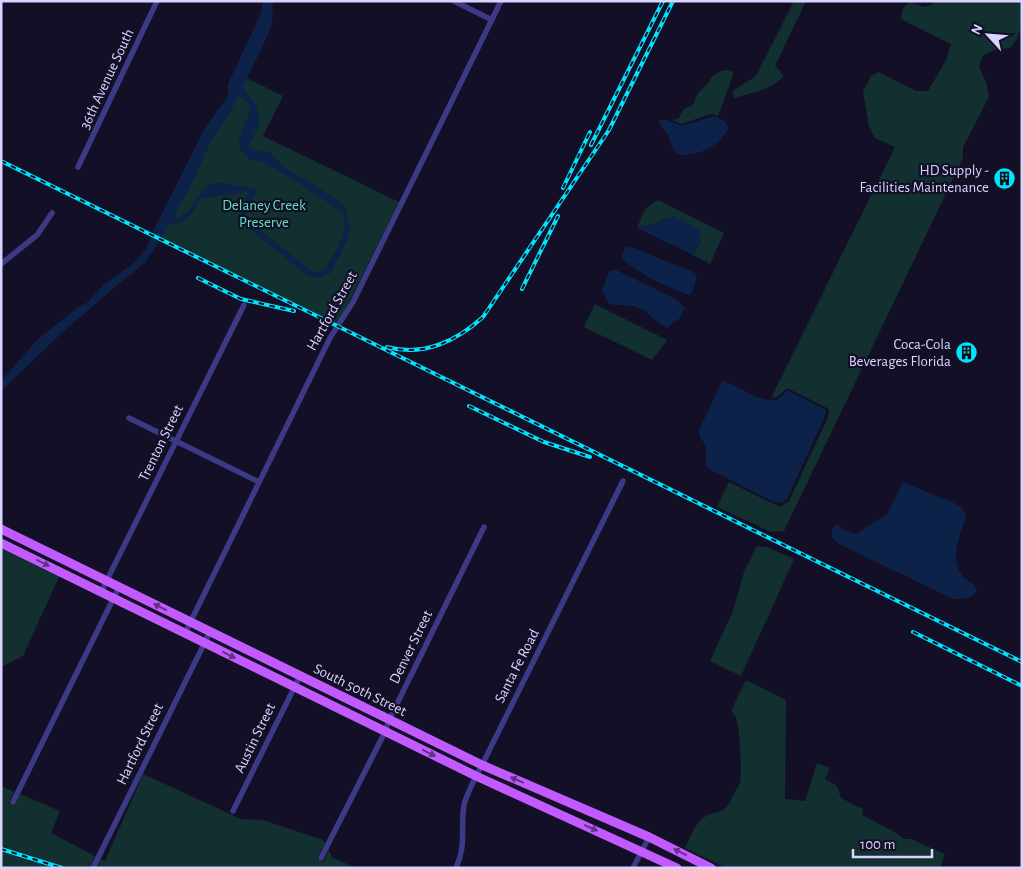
<svg xmlns="http://www.w3.org/2000/svg" width="1023" height="869" viewBox="0 0 1023 869" font-family="'Alegreya Sans',sans-serif">
	<rect width="100%" height="100%" fill="#130f26"/>
	<g fill="#12302f">
		<path d="M794 1H806L775 66 781 72 783 77C770 90 751 93 734 98L733 91 756 76Z"/>
		<path d="M934 1H1022C1022 19 1023 35 1010 48L995 50 983 55 979 67 986 82 989 97 963 147V158L784 531 771 532 717 507 729 482 780 507 789 501 828 417 829 410 827 408 789 389H786L777 397 771 398 895 147 875 138 869 127 863 92 871 76 879 72 916 91H928L946 60 951 44 901 19 903 8 910 2 923 7 932 5Z"/>
		<path d="M728 70 733 72 732 78 718 116 711 114 681 124 672 120 678 119 684 109 693 105 698 93 709 82 711 77 721 71Z"/>
		<path d="M239 74 283 96 263 136 399 202 337 327 157 240Z"/>
		<path d="M658 200 724 233 710 264 693 255 701 242 666 218 655 224 637 228 645 209Z"/>
		<path d="M595 304 667 340 652 360 584 327Z"/>
		<path d="M757 546 767 547 794 559 741 676 710 661 733 611 744 572Z"/>
		<path d="M1 548 59 577 23 656 1 667Z"/>
		<path d="M746 680 786 700 785 799 805 801 817 763 830 768 825 779 837 786 841 798 863 809 862 815 893 831 904 839H911L945 854 940 868H726L685 848C690 838 695 822 706 816 713 812 721 813 727 807 728 805 739 785 740 783 742 773 740 727 736 718 735 715 733 713 731 711Z"/>
		<path d="M143 774 241 819 263 820 323 840 325 843 317 859 323 862 329 850 332 857 356 868H96L101 859 105 861Z"/>
		<path d="M1 786 14 792 9 803 14 806 20 794 60 811 51 833 95 856 90 868H1Z"/>
	</g>
	<g fill="#0c2248" fill-rule="evenodd">
		<path d="M263 1H273L272 24 265 41 243 87 256 105 260 123 249 145 252 149 270 152 281 165 331 195 340 202 346 209 350 228 347 240 331 273 320 278 308 276 245 225 239 217 249 191C234 196 217 195 201 199 192 211 189 226 170 224L145 263 121 282 65 330 1 391V381L37 340 77 308 88 302 103 285 134 263 147 247 153 231 206 126 228 96V84L261 13ZM238 96 246 101 250 108 249 114 239 139V147L249 159 264 163 288 176 342 212C344 218 346 225 344 232 342 239 329 267 322 271 319 273 315 272 311 270L253 225 247 216V210C251 204 254 194 258 190 252 187 246 187 239 186 232 185 224 182 216 183 194 185 196 218 173 218L196 175 210 142 229 115Z"/>
		<path d="M714 116 726 122 728 129C719 145 703 154 686 155 681 155 678 155 675 151 670 147 671 138 667 133 665 130 661 127 659 124V120H667L681 126Z"/>
		<path d="M674 216 699 230 701 242 693 255 637 228 655 224 666 218Z"/>
		<path d="M626 247H631L693 272 697 275 695 285 690 295C671 290 633 271 621 257Z"/>
		<path d="M616 270 676 299 685 308 680 318 667 328 651 317 646 311 633 306 609 304 602 291 609 271Z"/>
		<path d="M722 381C737 384 762 406 778 399 781 397 784 393 787 391H789L826 410 825 416 787 499 782 503 772 501 709 469 706 465V446L700 437 699 430Z"/>
		<path d="M903 482 954 503 963 509 966 517C960 536 950 555 961 574 965 580 973 581 977 590 972 599 962 599 953 599L841 545 832 538V529L837 524 844 530 856 534 887 514Z"/>
	</g>
	<g fill="none" stroke-linecap="round" stroke-linejoin="round">
		<g stroke="#3d3a85" stroke-width="5.5">
			<path d="M454 1 492 20"/>
			<path d="M78 167 157 1"/>
			<path d="M1 264 37 235 52 213"/>
			<path d="M129 418 259 482"/>
			<path d="M101 592 244 305"/>
			<path d="M185 633 330 338 353 302 501 1"/>
			<path d="M13 802 119 587"/>
			<path d="M233 811 300 676"/>
			<path d="M321 858 385 732 389 720 484 527"/>
			<path d="M93 868 210 632"/>
			<path d="M456 868C467 844 460 828 464 805 467 792 476 777 482 765L623 481"/>
			<path d="M633 868 649 837"/>
		</g>
		<g stroke="#c25bff" stroke-width="9">
			<path d="M1 529 482 765 649 837 711 868"/>
			<path d="M1 543 476 776 677 868"/>
		</g>
		<defs>
			<g id="rail">
				<path d="M591 145 663 1"/>
				<path d="M1 161 1022 662"/>
				<path d="M563 188 590 132"/>
				<path d="M198 278 241 299 294 311"/>
				<path d="M522 289 558 216"/>
				<path d="M387 347C423 357 457 341 483 317L609 130 673 1"/>
				<path d="M469 406 544 442 590 457"/>
				<path d="M913 632 1022 686"/>
				<path d="M1 849 62 868"/>
			</g>
		</defs>
		<use href="#rail" stroke="#00e5ff" stroke-width="4"/>
		<use href="#rail" stroke="#130f26" stroke-width="2" stroke-dasharray="5.5" stroke-linecap="butt"/>
	</g>
	<defs><path id="oneway-solid" d="M-6-.8H1V-3.2L6.5 0L1 3.2V.8H-6Z" transform="scale(1.25)"/></defs>
	<g fill="#623188">
		<use href="#oneway-solid" transform="translate(43 563) rotate(26)"/>
		<use href="#oneway-solid" transform="translate(160 607) rotate(-154)"/>
		<use href="#oneway-solid" transform="translate(229 655) rotate(26)"/>
		<use href="#oneway-solid" transform="translate(429 753) rotate(26)"/>
		<use href="#oneway-solid" transform="translate(517 780) rotate(-157)"/>
		<use href="#oneway-solid" transform="translate(591 828) rotate(24)"/>
		<use href="#oneway-solid" transform="translate(680 852) rotate(-154)"/>
	</g>
	<defs>
		<symbol id="building-disc" viewBox="-11 -11 22 22"><circle r="9.5" fill="#00e5ff" stroke="#130f26"/><path d="M-4-6H4V6H1V3H-1V6H-4ZM-2.5-4.3h1.7v1.8h-1.7ZM.8-4.3h1.7v1.8H.8ZM-2.5-1h1.7V.8h-1.7ZM.8-1h1.7V.8H.8Z" fill="#111"/></symbol>
	</defs>
	<g fill-rule="evenodd">
		<use href="#building-disc" x="992" y="166" width="25" height="25"/>
		<use href="#building-disc" x="954" y="340" width="25" height="25"/>
	</g>
	<g text-anchor="middle" dominant-baseline="central" stroke-width="4.5" stroke-linejoin="round" paint-order="stroke">
		<g font-size="15" fill="#d9d4ff" stroke="#130f26">
			<text transform="translate(107 79) rotate(-65)">36th Avenue South</text>
			<text transform="translate(332 311) rotate(-61)">Hartford Street</text>
			<text transform="translate(161 443) rotate(-64)">Trenton Street</text>
			<text transform="translate(411 647) rotate(-64)">Denver Street</text>
			<text transform="translate(517 666) rotate(-63)">Santa Fe Road</text>
			<text transform="translate(360 690) rotate(26)">South 50th Street</text>
			<text transform="translate(255 738) rotate(-64)">Austin Street</text>
			<text transform="translate(140 744) rotate(-64)">Hartford Street</text>
		</g>
		<g font-size="15" fill="#d9d4ff" stroke="#130f26" text-anchor="end">
			<text x="989" y="170">HD Supply -<tspan x="989" dy="17">Facilities Maintenance</tspan></text>
			<text x="951" y="344">Coca-Cola<tspan x="951" dy="17">Beverages Florida</tspan></text>
		</g>
		<g font-size="15" fill="#5fe0c0" stroke="#130f26">
			<text x="264" y="205">Delaney Creek<tspan x="264" dy="17">Preserve</tspan></text>
		</g>
	</g>
	<rect width="1023" height="869" fill="none" stroke="#d9d4ff" stroke-width="5"/>
	<g transform="translate(988 35) rotate(296)" stroke="#130f26" stroke-width="4" paint-order="stroke">
	<path d="M0-4L9 19L0 12L-9 19Z" fill="#d9d4ff"/>
	<text y="-8" font-size="14" font-weight="bold" text-anchor="middle" fill="#d9d4ff">N</text>
	</g>
	<path d="M853 849v8h79v-8" fill="none" stroke="#d9d4ff" stroke-width="2.5"/>
	<text x="860" y="849" font-size="15" fill="#d9d4ff" stroke="#130f26" stroke-width="4" paint-order="stroke">100 m</text>
</svg>
